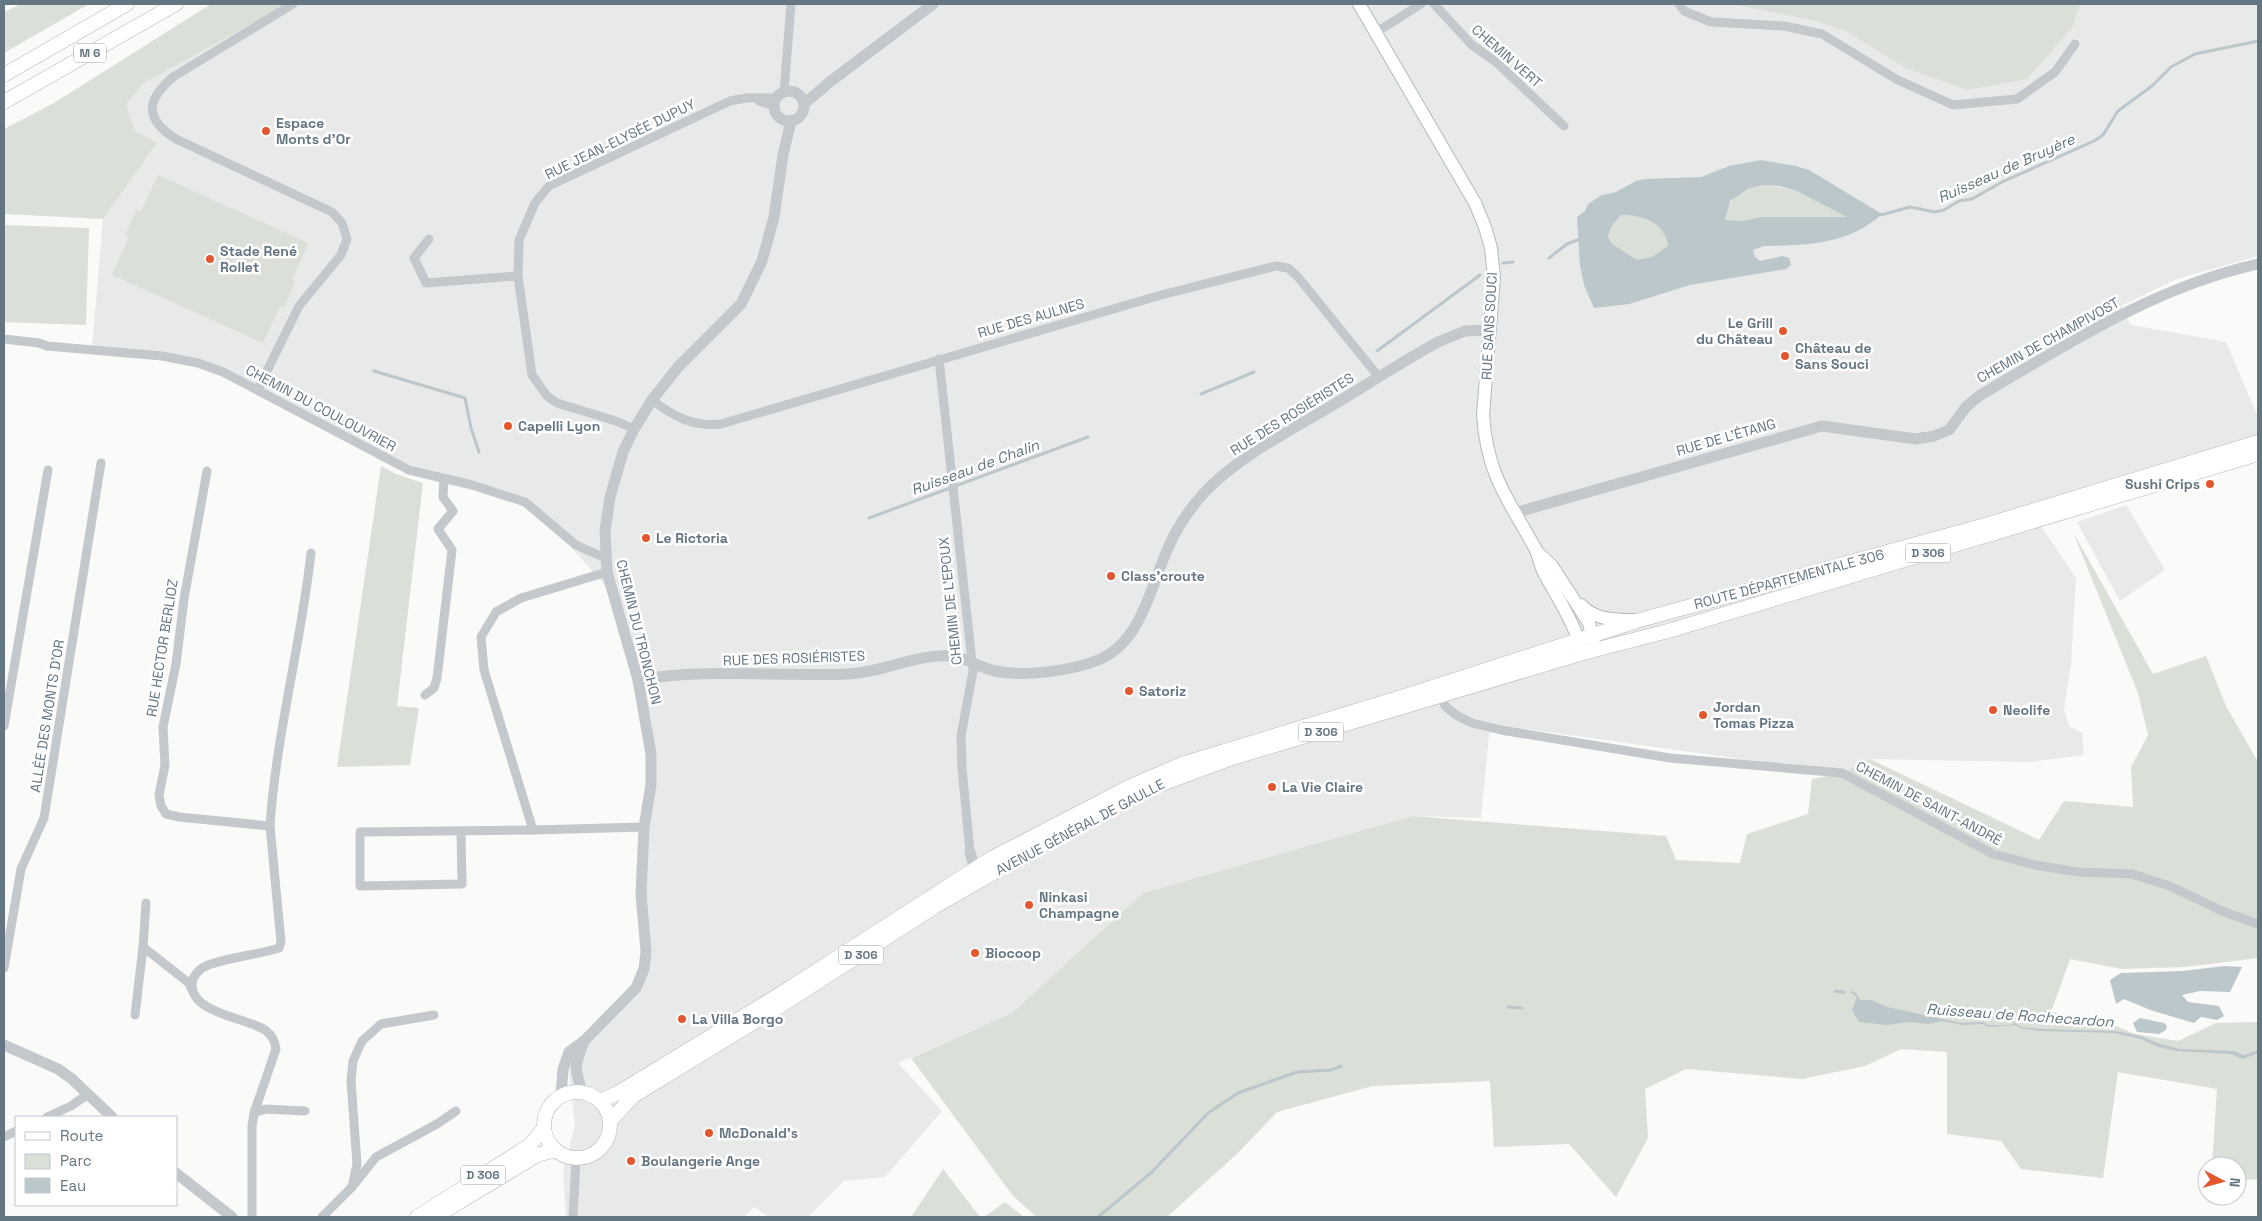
<svg xmlns="http://www.w3.org/2000/svg" width="2262" height="1221" viewBox="0 0 2262 1221" font-family="'Space Grotesk',sans-serif">
	<rect width="100%" height="100%" fill="#fafaf8"/>
	<g fill="#e8e9e9">
		<path d="M288 4H2258V256L2177 279 2121 306 2131 325 2226 342 2258 417V442L2039 523 2076 578 2071 665 2064 710 2069 726 2082 733 2084 755 2031 762 1870 759 1842 773 1490 724 1481 818 1413 816 1143 893 1012 1013 898 1063 942 1111 885 1177 844 1181 808 1217H769L754 1207 744 1217H566L563 1171 575 1126 568 1066 584 1041 644 969V827L653 750 613 594 531 502 516 494 400 462 206 365 92 349 103 219 157 143 133 130 126 104 144 83Z"/>
		<path d="M2126 505 2165 570 2120 601 2077 522Z"/>
	</g>
	<g fill="#dadfd7">
		<path d="M21 4H89L4 53V12Z"/>
		<path d="M211 4H288L144 83 126 104 134 130 157 143 103 219 4 214V129L54 103Z"/>
		<path d="M1731 4H2080L2072 28 2027 79 1968 90 1907 69 1846 31 1812 20Z"/>
		<path d="M158 175 308 243 292 280 295 282 284 308 280 306 263 343 112 275 129 237 125 235 137 210 141 212Z"/>
		<path d="M1762 185C1794 187 1819 201 1848 216L1847 217H1761L1743 221 1725 220C1729 196 1740 191 1762 185Z"/>
		<path d="M1621 215C1642 215 1664 222 1668 246 1661 254 1648 261 1637 260L1612 244 1608 237 1611 227Z"/>
		<path d="M4 225 89 228 86 325 4 322Z"/>
		<path d="M381 466 396 474 423 483 397 706 419 708 410 765 337 767Z"/>
		<path d="M2073 532 2153 674 2206 656 2226 706 2258 762V958L2185 967 2122 969 2070 959 2051 1012 2108 1023 2135 1034 2178 1041 2216 1023 2258 1022V1179L2237 1181V1166H2212L2217 1089 2118 1072 2103 1178 2021 1169 2001 1141 1947 1134V1052L1901 1049 1865 1066 1802 1079 1686 1069 1645 1089 1648 1138 1616 1197 1569 1144 1494 1147 1490 1081 1373 1086 1277 1112 1238 1153 1167 1217H1037L1013 1196 911 1058 1012 1013 1143 893 1413 816 1666 836 1676 860 1740 863 1747 834 1808 814 1812 779 1842 773 1870 759 2039 840 2064 801 2133 807 2131 767 2148 735 2138 693Z"/>
		<path d="M943 1169 980 1217H911Z"/>
		<path d="M1005 1202 1024 1217H984Z"/>
	</g>
	<g fill="#bbc7cb" fill-rule="evenodd">
		<path d="M1761 160 1796 166 1809 170 1882 214C1848 245 1807 245 1764 246L1753 250 1755 257 1760 261 1783 256 1789 258 1791 265 1786 269 1690 285 1629 304 1594 308 1584 285 1580 265 1577 217 1585 211 1588 204 1602 195 1616 192 1636 181 1646 179 1701 177 1729 166ZM1762 185 1780 186 1799 192 1847 217H1761L1743 221 1725 220 1730 201 1748 189ZM1621 215C1642 215 1665 222 1668 246L1652 257 1637 260 1612 244 1608 237 1611 227Z"/>
		<path d="M2225 966 2242 967 2230 992 2200 991 2182 995 2188 1002 2219 1006 2224 1016 2217 1020 2201 1017 2194 1023 2150 1010 2124 999 2116 1004 2110 980 2121 973 2182 971Z"/>
		<path d="M1852 991 1857 994 1860 1000H1872L1887 1007 1961 1023 1984 1022 1988 1025H2010L2015 1023 2021 1027 2041 1029 2116 1031 2141 1036 2157 1043 2180 1049 2233 1051 2245 1055 2258 1050V1053L2243 1059 2231 1054 2177 1051 2158 1047 2141 1039 2115 1033 2041 1031 2020 1028 2016 1025 1988 1027 1983 1024 1963 1025 1942 1021 1929 1024 1908 1022 1887 1025 1859 1022 1852 1010 1857 997 1850 992Z"/>
		<path d="M2140 1018 2164 1023 2167 1026 2166 1030 2159 1034 2137 1032 2133 1023Z"/>
	</g>
	<g fill="none" stroke-linecap="round" stroke-linejoin="round">
		<g stroke="#bbc7cb" stroke-width="3">
			<path d="M1881 215 1910 207 1935 212 1944 210 1959 201 1972 199 2002 182 2094 141 2103 135 2118 111 2152 86 2171 67 2195 54 2258 41"/>
			<path d="M1549 258 1567 244 1580 239 1583 240"/>
			<path d="M1503 263 1513 262"/>
			<path d="M1377 351 1480 275"/>
			<path d="M374 371 465 398 471 428 479 452"/>
			<path d="M1201 394 1254 372"/>
			<path d="M869 518 1088 437"/>
			<path d="M1835 991 1844 992"/>
			<path d="M1508 1007 1522 1008"/>
			<path d="M1098 1217 1152 1172 1208 1113 1238 1093 1297 1072 1331 1070 1341 1066"/>
		</g>
		<defs>
			<g id="secondary">
				<path d="M1359 4 1475 203 1485 227 1491 248 1494 278 1483 415C1487 475 1508 499 1535 548 1539 556 1540 565 1544 573 1558 598 1573 621 1581 648"/>
				<path d="M1537 552 1552 566 1589 623 1594 644"/>
				<path d="M1581 605C1595 620 1615 620 1634 620"/>
			</g>
			<g id="primary">
				<circle cx="577" cy="1125" r="33"/>
				<path d="M600 1101 618 1093 790 988 992 858 1131 786 1182 764 1405 696 1640 620 1989 524 2258 442"/>
				<path d="M611 1120 633 1096 777 1008 934 907 1019 858 1143 791 1232 758 1583 653 1668 631 2258 454"/>
				<path d="M417 1217 530 1145 544 1128"/>
				<path d="M435 1217 537 1155 555 1150"/>
			</g>
			<g id="trunk">
				<path d="M4 75 127 4"/>
				<path d="M4 102 176 4"/>
			</g>
		</defs>
		<use href="#secondary" stroke="#b3babf" stroke-width="14"/>
		<use href="#primary" stroke="#b5babe" stroke-width="15"/>
		<use href="#trunk" stroke="#b4b9bd" stroke-width="15"/>
		<g stroke="#c3c8cc" stroke-width="9">
			<path d="M1434 4 1472 45 1496 62 1564 126"/>
			<path d="M1679 4 1684 11 1711 22 1784 26 1822 34 1896 79 1953 105 2017 99 2055 72 2075 44"/>
			<path d="M1375 33 1421 4"/>
			<path d="M784 92 791 4"/>
			<path d="M759 101 774 106"/>
			<path d="M429 239 414 258 426 283 518 276"/>
			<path d="M4 339 39 343 47 346 162 356 198 363 223 372 409 470 472 485 525 502 576 545 605 558"/>
			<path d="M939 359 973 671 961 736 962 768 970 852"/>
			<path d="M258 389 299 306 341 255 347 239 342 223 332 212 176 139C144 119 146 100 173 77L293 4"/>
			<path d="M652 400C674 417 694 427 721 424L1161 295 1276 266 1288 268 1298 277 1378 376"/>
			<path d="M634 429 616 421 557 403 547 396 532 375 518 276 519 240 535 203 549 186 730 101 746 98H776"/>
			<path d="M207 471 184 599 176 664 163 727 165 765 159 795 161 806 166 814 179 817 270 826"/>
			<path d="M607 572 521 598 496 612 481 637 484 670 533 830 644 827"/>
			<path d="M425 695 434 688 437 678 452 550 438 529 453 511 443 497 444 479"/>
			<path d="M1441 697 1445 706 1456 715 1472 723 1501 730 1670 758 1842 773 1993 854 2035 865 2078 872 2132 874 2170 886 2222 911 2258 924"/>
			<path d="M4 726 48 470"/>
			<path d="M461 831 462 884 360 886V832L533 830"/>
			<path d="M143 947 146 903"/>
			<path d="M4 968 21 869 44 818 101 463"/>
			<path d="M135 1015 143 947 189 983 192 990"/>
			<path d="M254 1113 265 1109 305 1111"/>
			<path d="M47 1117 71 1106 88 1094"/>
			<path d="M4 1137 16 1131"/>
			<path d="M352 1187 357 1164 351 1081 353 1061 362 1041 381 1024 434 1015"/>
			<path d="M252 1217V1126L254 1113 276 1049C275 1041 272 1035 265 1030 247 1018 190 1013 192 984 193 975 200 968 208 965 231 957 256 955 279 948L281 942 270 826C276 735 301 644 311 553"/>
			<path d="M322 1217 352 1187 376 1157 437 1124 456 1111"/>
			<path d="M573 1217 576 1159"/>
		</g>
		<g stroke="#c3c8cc" stroke-width="11">
			<circle cx="789" cy="106" r="15"/>
			<path d="M804 104 831 81 933 4"/>
			<path d="M1514 513 1822 426 1916 439 1934 436 1949 430 1966 407 1979 396C2069 343 2155 287 2258 264"/>
			<path d="M638 680C706 668 779 677 847 674 882 673 915 654 950 656 967 657 979 668 995 671 1024 677 1071 671 1098 660 1142 643 1151 584 1169 546 1177 527 1189 510 1203 494 1235 459 1287 432 1328 408 1365 386 1400 363 1438 342L1465 331 1491 330"/>
			<path d="M970 852 977 877"/>
			<path d="M4 1045 58 1069 72 1079 112 1117"/>
			<path d="M582 1092C574 1065 574 1068 584 1041"/>
			<path d="M561 1096 563 1069 569 1052 584 1041 636 988 644 969 646 951 641 894 644 827 651 785V754L638 680 607 572 605 531 610 497 623 452 634 429 652 400 678 367 741 304 762 261 774 217 783 155 791 121"/>
			<path d="M176 1173 232 1217"/>
		</g>
		<use href="#secondary" stroke="#fff" stroke-width="12"/>
		<use href="#primary" stroke="#fff" stroke-width="14"/>
		<use href="#trunk" stroke="#fff" stroke-width="14"/>
	</g>
	<g fill="#e4572e" stroke="#fff" stroke-width="2">
		<circle cx="266" cy="131" r="5"/>
		<circle cx="210" cy="259" r="5"/>
		<circle cx="1783" cy="331" r="5"/>
		<circle cx="1785" cy="356" r="5"/>
		<circle cx="508" cy="426" r="5"/>
		<circle cx="2210" cy="484" r="5"/>
		<circle cx="646" cy="538" r="5"/>
		<circle cx="1111" cy="576" r="5"/>
		<circle cx="1129" cy="691" r="5"/>
		<circle cx="1993" cy="710" r="5"/>
		<circle cx="1703" cy="715" r="5"/>
		<circle cx="1272" cy="787" r="5"/>
		<circle cx="1029" cy="905" r="5"/>
		<circle cx="975" cy="953" r="5"/>
		<circle cx="682" cy="1019" r="5"/>
		<circle cx="709" cy="1133" r="5"/>
		<circle cx="631" cy="1161" r="5"/>
	</g>
	<g text-anchor="middle" dominant-baseline="central" stroke-width="5" stroke-linejoin="round" paint-order="stroke">
		<g fill="#fff" stroke="#939fa8" stroke-width="1">
			<rect x="74" y="43.5" width="32" height="19" rx="4"/>
			<rect x="1905.5" y="543.5" width="45" height="19" rx="4"/>
			<rect x="1298.5" y="722.5" width="45" height="19" rx="4"/>
			<rect x="838.5" y="945.5" width="45" height="19" rx="4"/>
			<rect x="460.5" y="1165.5" width="45" height="19" rx="4"/>
		</g>
		<g font-size="12" font-weight="bold" fill="#657683">
			<text x="90" y="53">M 6</text>
			<text x="1928" y="553">D 306</text>
			<text x="1321" y="732">D 306</text>
			<text x="861" y="955">D 306</text>
			<text x="483" y="1175">D 306</text>
		</g>
		<g font-size="14" fill="#657683" stroke="#fff">
			<text transform="translate(1507 56) rotate(41)">CHEMIN VERT</text>
			<text transform="translate(620 139) rotate(-26)">RUE JEAN-ELYSÉE DUPUY</text>
			<text transform="translate(1031 318) rotate(-16)">RUE DES AULNES</text>
			<text transform="translate(1489 326) rotate(-87)">RUE SANS SOUCI</text>
			<text transform="translate(2048 340) rotate(-29)">CHEMIN DE CHAMPIVOST</text>
			<text transform="translate(321 408) rotate(28)">CHEMIN DU COULOUVRIER</text>
			<text transform="translate(1292 414) rotate(-32)">RUE DES ROSIÉRISTES</text>
			<text transform="translate(1726 437) rotate(-16)">RUE DE L'ÉTANG</text>
			<text transform="translate(1789 579) rotate(-15)">ROUTE DÉPARTEMENTALE 306</text>
			<text transform="translate(950 601) rotate(-96)">CHEMIN DE L'EPOUX</text>
			<text transform="translate(639 632) rotate(76)">CHEMIN DU TRONCHON</text>
			<text transform="translate(162 648) rotate(-81)">RUE HECTOR BERLIOZ</text>
			<text transform="translate(794 658) rotate(-2)">RUE DES ROSIÉRISTES</text>
			<text transform="translate(47 716) rotate(-81)">ALLÉE DES MONTS D'OR</text>
			<text transform="translate(1929 803) rotate(28)">CHEMIN DE SAINT-ANDRÉ</text>
			<text transform="translate(1080 827) rotate(-28)">AVENUE GÉNÉRAL DE GAULLE</text>
		</g>
		<g font-size="14" font-weight="bold" fill="#657683" stroke="#fff" text-anchor="start">
			<text x="276" y="123">Espace<tspan x="276" dy="16">Monts d'Or</tspan></text>
			<text x="220" y="251">Stade René<tspan x="220" dy="16">Rollet</tspan></text>
			<text x="1773" y="323" text-anchor="end">Le Grill<tspan x="1773" dy="16">du Château</tspan></text>
			<text x="1795" y="348">Château de<tspan x="1795" dy="16">Sans Souci</tspan></text>
			<text x="518" y="426">Capelli Lyon</text>
			<text x="2200" y="484" text-anchor="end">Sushi Crips</text>
			<text x="656" y="538">Le Rictoria</text>
			<text x="1121" y="576">Class'croute</text>
			<text x="1139" y="691">Satoriz</text>
			<text x="1713" y="707">Jordan<tspan x="1713" dy="16">Tomas Pizza</tspan></text>
			<text x="2003" y="710">Neolife</text>
			<text x="1282" y="787">La Vie Claire</text>
			<text x="1039" y="897">Ninkasi<tspan x="1039" dy="16">Champagne</tspan></text>
			<text x="985" y="953">Biocoop</text>
			<text x="692" y="1019">La Villa Borgo</text>
			<text x="719" y="1133">McDonald's</text>
			<text x="641" y="1161">Boulangerie Ange</text>
		</g>
		<g font-size="15" font-style="italic" fill="#60757c" stroke="#fff">
			<text transform="translate(2006 168) rotate(-24)">Ruisseau de Bruyère</text>
			<text transform="translate(975 467) rotate(-20)">Ruisseau de Chalin</text>
			<text transform="translate(2020 1015) rotate(4)">Ruisseau de Rochecardon</text>
		</g>
	</g>
	<rect width="2262" height="1221" fill="none" stroke="#657683" stroke-width="10"/>
	<rect x="15" y="1116" width="162" height="90" fill="#ffffff" stroke="#c1c8cd"/>
	<rect x="25" y="1132" width="25" height="8" fill="#ffffff" stroke="#c1c8cd"/>
	<text x="60" y="1141" font-size="15" fill="#657683">Route</text>
	<rect x="25" y="1154" width="25" height="15" fill="#dadfd7" stroke="#c1c8cd"/>
	<text x="60" y="1166" font-size="15" fill="#657683">Parc</text>
	<rect x="25" y="1178" width="25" height="15" fill="#bbc7cb" stroke="#c1c8cd"/>
	<text x="60" y="1191" font-size="15" fill="#657683">Eau</text>
	<g transform="translate(2222 1181) rotate(96)"><circle r="24" fill="#ffffff" stroke="#c1c8cd"/>
	<path d="M0-4L9 19L0 12L-9 19Z" fill="#e4572e"/>
	<text y="-8" font-size="14" font-weight="bold" text-anchor="middle" fill="#657683">N</text>
	</g>
</svg>
